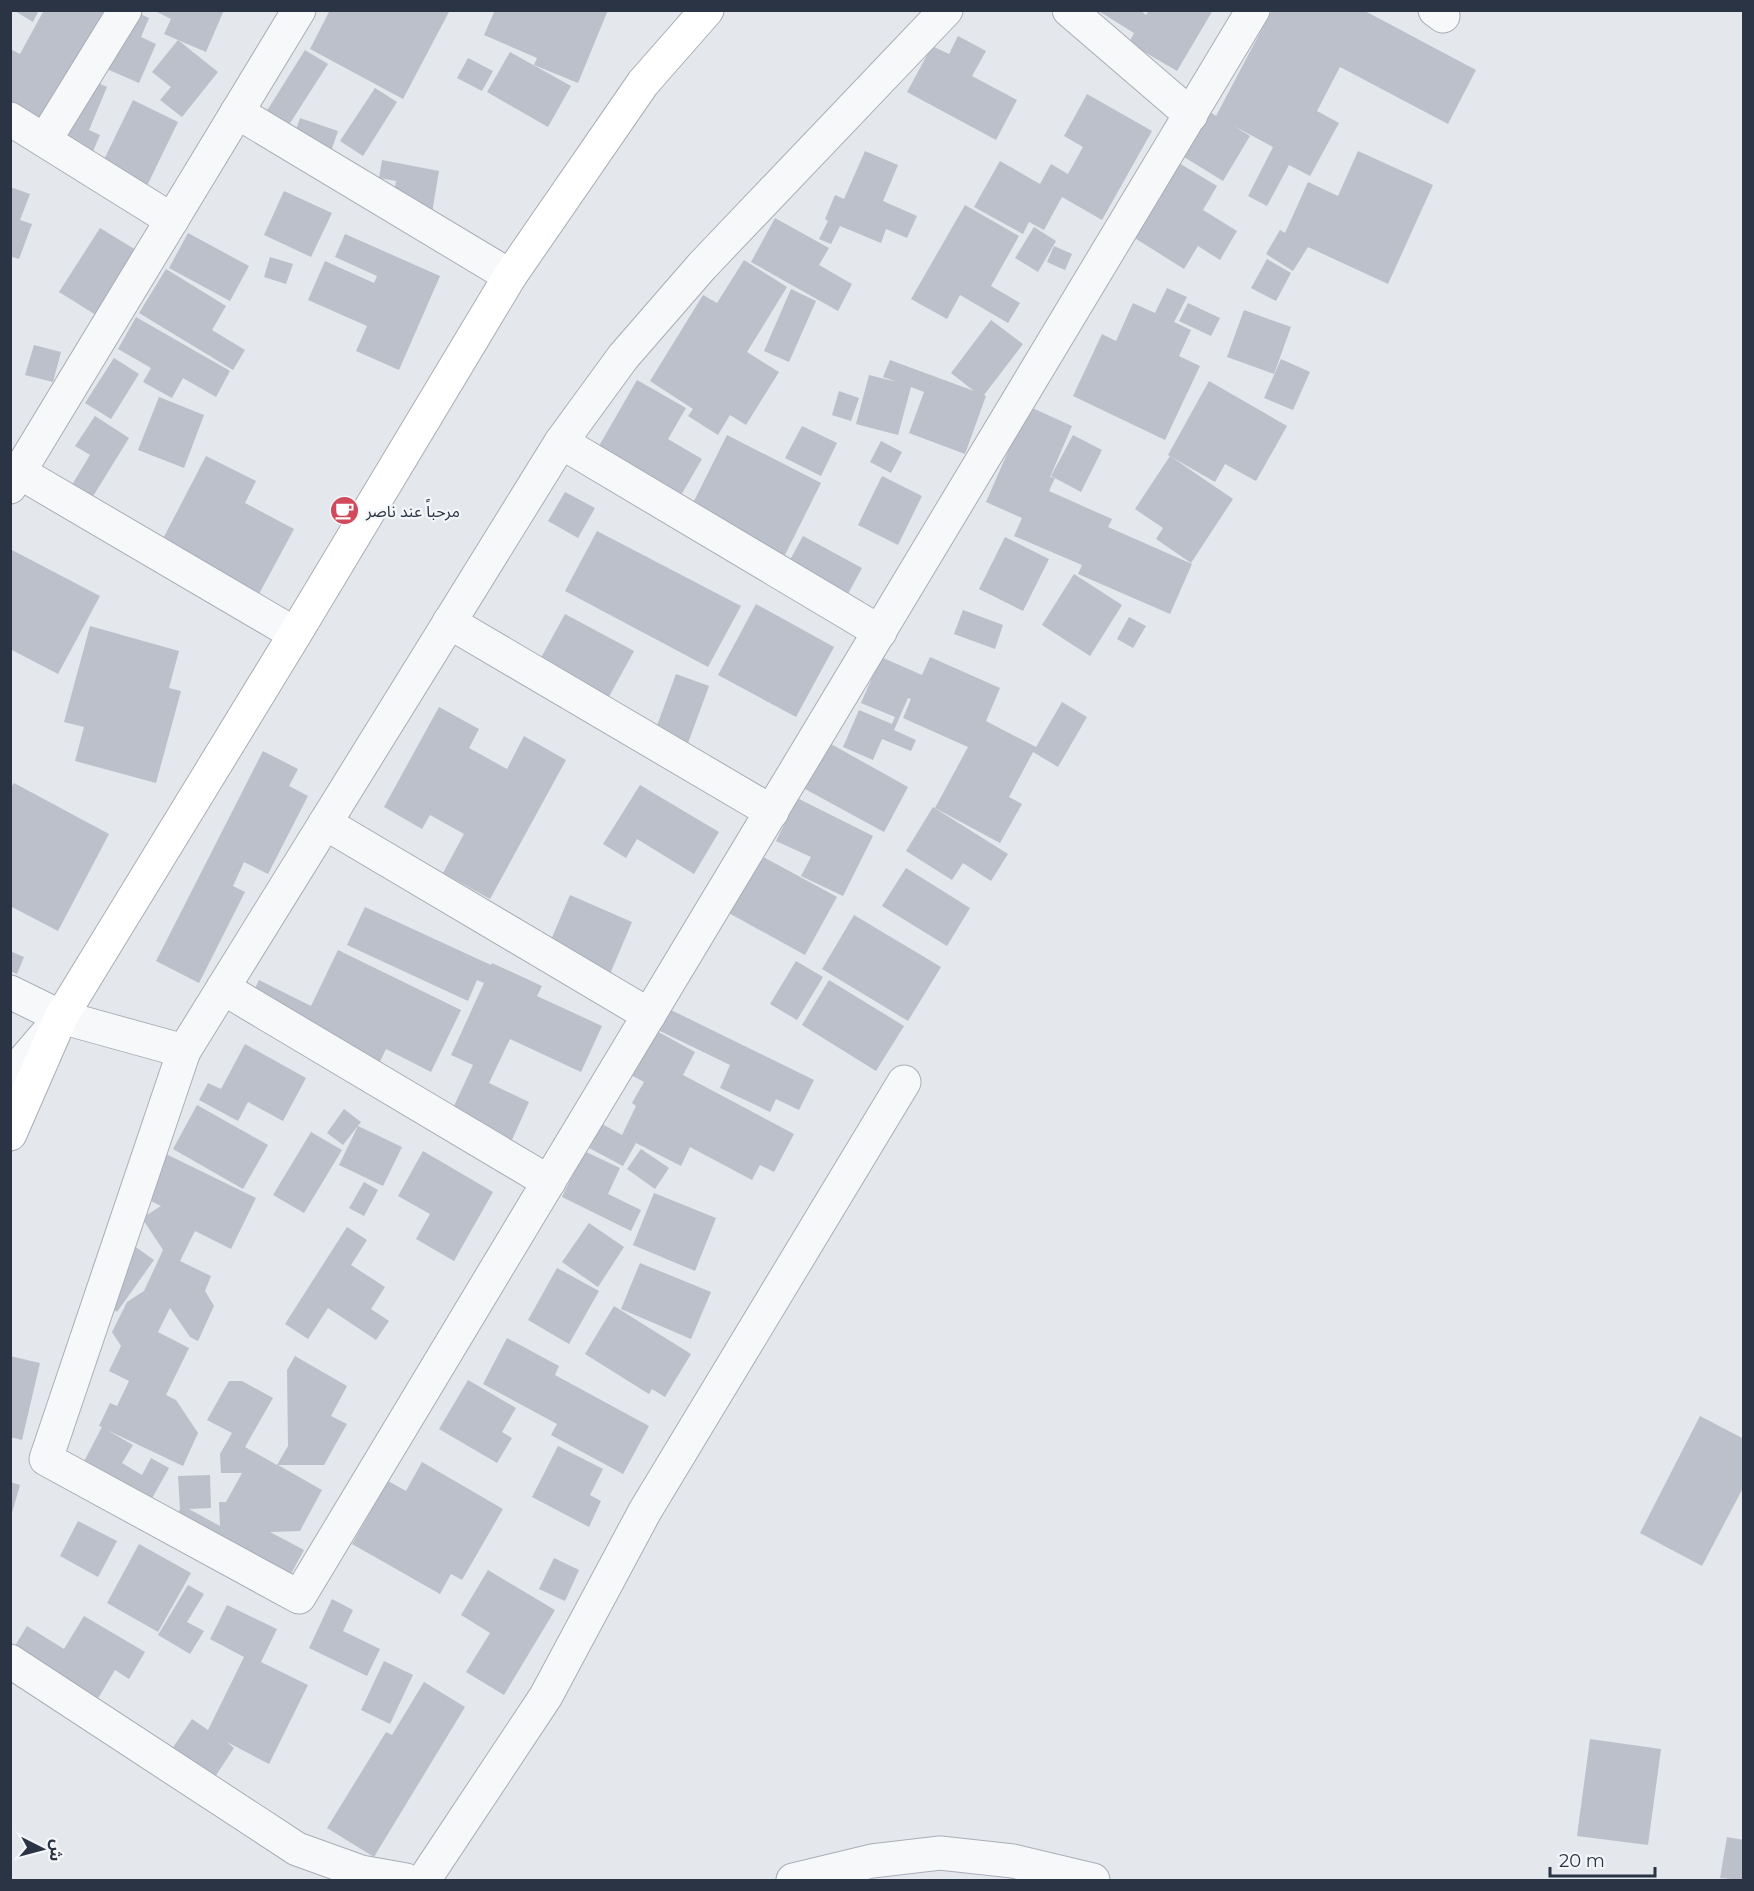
<svg xmlns="http://www.w3.org/2000/svg" width="1754" height="1891" viewBox="0 0 1754 1891" font-family="Montserrat,'Noto Sans Arabic',sans-serif">
	<rect width="100%" height="100%" fill="#e4e7ec"/>
	<g fill="#bbc0ca">
		<path d="M13 10H39L33 22Z"/>
		<path d="M44 10H106L46 121 10 101V49L20 54Z"/>
		<path d="M132 10 149 18 141 37 156 44 139 83 93 63Z"/>
		<path d="M153 10H224L206 52 164 34 171 19Z"/>
		<path d="M330 10H450L403 99 310 49Z"/>
		<path d="M495 10H608L578 83 534 65 537 58 484 35Z"/>
		<path d="M1097 10H1140L1146 15 1149 10H1213L1177 71 1129 43 1134 33Z"/>
		<path d="M1272 10H1363L1476 70 1448 124 1340 67 1317 111 1339 123 1310 176 1289 165 1267 206 1248 196 1273 147 1234 126 1250 136 1223 181 1184 157 1210 112 1216 116Z"/>
		<path d="M958 36 986 51 972 76 1017 100 996 140 907 92 932 46 949 54Z"/>
		<path d="M178 40 218 72 182 117 160 100 171 87 152 72Z"/>
		<path d="M305 50 328 64 285 131 263 117Z"/>
		<path d="M510 52 571 86 548 127 487 92Z"/>
		<path d="M468 58 493 71 482 91 457 78Z"/>
		<path d="M82 76 107 87 89 130 100 135 88 163 53 149Z"/>
		<path d="M375 88 397 102 363 156 340 141Z"/>
		<path d="M1087 94 1152 131 1102 220 1062 197 1044 230 1029 222 1023 234 974 207 1000 161 1040 184 1051 164 1068 174 1083 147 1064 136Z"/>
		<path d="M133 100 178 122 142 196 97 174Z"/>
		<path d="M300 118 338 131 330 154 292 142Z"/>
		<path d="M865 151 898 165 883 201 917 216 907 238 886 229 881 243 840 226 831 244 819 239 828 221 825 219 835 195 844 199Z"/>
		<path d="M1358 151 1433 185 1388 284 1308 247 1293 271 1266 254 1280 230 1285 233 1308 182 1338 196Z"/>
		<path d="M382 160 439 171 431 219 391 212 396 181 379 178Z"/>
		<path d="M1179 163 1217 186 1203 210 1237 231 1220 260 1198 246 1184 269 1133 237Z"/>
		<path d="M10 187 30 194 20 220 32 224 19 259 10 256Z"/>
		<path d="M284 191 332 213 311 257 264 235Z"/>
		<path d="M965 205 1019 236 991 286 1020 303 1008 323 960 295 947 319 911 299Z"/>
		<path d="M775 218 829 248 819 265 852 284 838 311 751 262Z"/>
		<path d="M1034 227 1056 241 1038 272 1015 258Z"/>
		<path d="M100 228 136 250 96 315 59 292Z"/>
		<path d="M188 233 249 266 230 301 169 268Z"/>
		<path d="M345 234 440 276 399 370 356 351 367 326 308 300 325 261 374 283 377 276 335 257Z"/>
		<path d="M1054 246 1072 254 1065 270 1047 262Z"/>
		<path d="M270 257 293 264 286 284 264 277Z"/>
		<path d="M1267 259 1291 273 1276 301 1251 288Z"/>
		<path d="M744 260 787 287 747 352 779 372 746 425 730 415 718 435 688 416 693 409 650 381 703 295 717 303Z"/>
		<path d="M166 269 226 306 212 330 245 350 233 370 139 313Z"/>
		<path d="M1167 288 1187 297 1174 322 1191 330 1179 356 1200 366 1165 440 1073 396 1102 334 1116 341 1133 303 1155 313Z"/>
		<path d="M791 289 816 301 789 362 764 351Z"/>
		<path d="M1188 303 1220 318 1211 336 1179 321Z"/>
		<path d="M1244 310 1291 327 1274 374 1227 357Z"/>
		<path d="M136 317 230 371 216 397 183 378 172 398 143 382 151 368 118 349Z"/>
		<path d="M991 320 1023 344 984 395 986 396 965 454 909 433 924 392 911 387 898 435 856 424 869 375 897 382 883 377 890 360 974 391 951 373Z"/>
		<path d="M34 345 61 352 53 382 25 375Z"/>
		<path d="M114 358 139 374 111 419 85 403Z"/>
		<path d="M1281 359 1310 372 1293 410 1264 398Z"/>
		<path d="M637 380 686 408 668 439 702 459 673 509 592 458Z"/>
		<path d="M1209 381 1287 426 1256 481 1225 464 1215 482 1168 455Z"/>
		<path d="M839 391 859 398 851 421 832 415Z"/>
		<path d="M159 397 204 415 184 468 138 450Z"/>
		<path d="M1028 406 1072 426 1050 477 1055 478 1049 491 1112 519 1108 527 1192 564 1170 614 1078 574 1082 565 1014 536 1022 518 986 502Z"/>
		<path d="M95 416 129 438 87 506 67 493 90 455 75 446Z"/>
		<path d="M802 426 837 443 821 476 785 458Z"/>
		<path d="M727 435 821 483 784 557 690 509Z"/>
		<path d="M1073 435 1102 450 1081 492 1051 476Z"/>
		<path d="M881 441 902 452 891 473 870 462Z"/>
		<path d="M206 456 256 481 245 503 294 529 252 607 154 556Z"/>
		<path d="M1170 456 1233 499 1191 563 1156 539 1163 528 1135 509Z"/>
		<path d="M882 476 922 496 898 545 858 525Z"/>
		<path d="M565 492 595 508 578 538 548 521Z"/>
		<path d="M597 531 741 606 708 667 565 591Z"/>
		<path d="M803 536 862 568 843 603 784 571Z"/>
		<path d="M1005 537 1049 559 1023 611 979 589Z"/>
		<path d="M10 549 100 596 58 674 10 649Z"/>
		<path d="M1074 574 1122 605 1090 656 1042 625Z"/>
		<path d="M756 604 834 647 796 717 718 675Z"/>
		<path d="M963 610 1003 625 995 649 954 634Z"/>
		<path d="M565 614 634 651 600 713 531 676Z"/>
		<path d="M1129 617 1146 626 1133 648 1117 639Z"/>
		<path d="M90 626 179 651 169 688 181 691 156 783 75 761 84 727 64 722Z"/>
		<path d="M881 657 922 675 930 657 1000 688 986 721 1036 747 1062 702 1087 717 1058 767 1033 752 1009 797 1022 804 1000 843 935 808 968 747 903 718 911 699 908 698 894 730 916 740 911 751 882 739 873 760 843 747 859 710 892 724 895 717 861 703Z"/>
		<path d="M676 674 709 686 681 762 648 750Z"/>
		<path d="M439 707 479 729 469 748 507 769 524 736 566 760 490 899 443 873 464 834 430 815 422 829 384 807Z"/>
		<path d="M831 744 908 787 884 832 805 789Z"/>
		<path d="M263 751 298 769 289 786 308 796 268 874 244 862 233 886 245 892 199 983 156 961Z"/>
		<path d="M14 783 109 834 58 931 10 906V789Z"/>
		<path d="M640 785 719 832 694 874 637 839 626 858 603 844Z"/>
		<path d="M797 798 873 836 843 896 801 876 811 857 776 841Z"/>
		<path d="M933 807 1008 854 991 881 963 863 952 880 906 851Z"/>
		<path d="M758 854 837 897 805 955 727 912Z"/>
		<path d="M906 868 970 908 947 946 882 906Z"/>
		<path d="M570 895 632 922 607 981 545 954Z"/>
		<path d="M365 907 491 965 492 963 542 986 537 996 602 1026 581 1072 510 1039 489 1083 529 1102 507 1151 446 1123 473 1065 451 1055 484 983 477 980 468 1001 347 945Z"/>
		<path d="M854 915 941 967 908 1021 822 969Z"/>
		<path d="M338 950 461 1010 431 1072 386 1049 376 1070 246 1006 259 980 311 1006Z"/>
		<path d="M10 951 24 957 17 974 10 971Z"/>
		<path d="M796 961 823 977 797 1020 770 1004Z"/>
		<path d="M829 980 904 1026 876 1071 802 1025Z"/>
		<path d="M669 1009 814 1080 799 1110 776 1099 770 1112 720 1088 730 1065 658 1030Z"/>
		<path d="M653 1029 695 1052 683 1075 794 1134 774 1172 760 1165 752 1180 690 1147 681 1166 636 1143 623 1166 589 1148 602 1124 622 1135 636 1106 632 1103 644 1082 629 1074Z"/>
		<path d="M245 1044 306 1078 283 1121 248 1102 238 1121 199 1100 208 1083 221 1089Z"/>
		<path d="M197 1105 268 1145 243 1189 173 1149Z"/>
		<path d="M344 1109 361 1122 343 1145 327 1133Z"/>
		<path d="M358 1126 402 1147 383 1186 339 1165Z"/>
		<path d="M311 1132 342 1150 304 1213 273 1195Z"/>
		<path d="M641 1149 669 1168 655 1189 627 1169Z"/>
		<path d="M423 1151 493 1192 454 1261 416 1239 430 1214 398 1196Z"/>
		<path d="M584 1151 620 1168 608 1194 641 1210 631 1231 562 1197Z"/>
		<path d="M166 1154 256 1198 231 1249 195 1231 180 1261 211 1276 205 1291 214 1306 198 1341 190 1337 170 1308 158 1332 189 1348 166 1395 176 1400 198 1433 183 1466 107 1430 133 1445 122 1463 142 1475 151 1458 169 1468 146 1509 79 1471 102 1427 99 1426 110 1403 117 1406 129 1381 109 1371 121 1346 112 1332 127 1302 144 1291 163 1250 142 1218 161 1206 145 1198Z"/>
		<path d="M364 1182 378 1190 364 1216 349 1208Z"/>
		<path d="M654 1193 716 1218 695 1271 633 1245Z"/>
		<path d="M589 1223 624 1247 598 1287 562 1262Z"/>
		<path d="M347 1227 367 1240 351 1265 385 1287 371 1309 389 1321 376 1340 328 1308 308 1339 285 1324Z"/>
		<path d="M130 1243 154 1260 117 1312 93 1294Z"/>
		<path d="M640 1263 711 1292 691 1339 621 1309Z"/>
		<path d="M557 1268 599 1291 569 1344 528 1320Z"/>
		<path d="M614 1306 691 1354 665 1397 652 1389 649 1394 585 1354Z"/>
		<path d="M507 1338 559 1366 555 1375 649 1426 623 1474 551 1435 557 1424 483 1384Z"/>
		<path d="M10 1356 40 1363 22 1440 10 1437Z"/>
		<path d="M295 1356 347 1386 331 1416 347 1424 324 1465H278L322 1490 300 1531 270 1532 304 1550 279 1596 170 1527 180 1509 178 1476 210 1475 211 1508 189 1509 220 1526 219 1502H226L242 1473H221L220 1454 232 1433 207 1420 229 1381H242L273 1398 245 1447 277 1465 288 1446 287 1370Z"/>
		<path d="M468 1380 516 1408 502 1432 512 1438 497 1463 439 1429Z"/>
		<path d="M1700 1416 1744 1439V1486L1702 1566 1640 1533Z"/>
		<path d="M558 1446 603 1469 590 1495 601 1501 589 1527 532 1497Z"/>
		<path d="M422 1462 503 1509 462 1580 451 1574 440 1594 352 1544 388 1481 406 1491Z"/>
		<path d="M10 1482 20 1485 11 1516H10Z"/>
		<path d="M78 1521 117 1541 98 1577 60 1556Z"/>
		<path d="M139 1544 191 1573 158 1632 107 1603Z"/>
		<path d="M554 1558 579 1570 565 1601 539 1589Z"/>
		<path d="M488 1570 555 1610 504 1695 466 1672 490 1633 461 1615Z"/>
		<path d="M188 1585 204 1594 187 1622 204 1631 190 1654 158 1635Z"/>
		<path d="M332 1599 353 1610 343 1631 380 1649 367 1676 309 1648Z"/>
		<path d="M227 1605 277 1629 261 1662 308 1685 269 1764 227 1742 234 1748 203 1795 160 1767 192 1719 208 1730 244 1657 210 1639Z"/>
		<path d="M84 1616 145 1652 129 1679 115 1670 88 1715 10 1654 27 1626 64 1649Z"/>
		<path d="M384 1661 413 1675 390 1724 361 1710Z"/>
		<path d="M424 1682 465 1707 374 1857 327 1828 386 1732 392 1735Z"/>
		<path d="M1590 1739 1661 1749 1648 1845 1577 1836Z"/>
		<path d="M1727 1837 1744 1840 1743 1880 1720 1878Z"/>
	</g>
	<g fill="none" stroke-linecap="round" stroke-linejoin="round">
		<defs>
			<g id="street">
				<path d="M946 10 702 266 623 357 561 442 184 1051 46 1459 299 1597 1253 10"/>
				<path d="M1069 10 1191 115"/>
				<path d="M1435 10 1443 16"/>
				<path d="M237 112 510 276"/>
				<path d="M10 119 172 220"/>
				<path d="M45 140 125 10"/>
				<path d="M561 442 880 632"/>
				<path d="M19 472 295 634"/>
				<path d="M10 487 299 10"/>
				<path d="M449 622 772 812"/>
				<path d="M325 823 649 1015"/>
				<path d="M223 988 549 1182"/>
				<path d="M10 992 61 1017 184 1051"/>
				<path d="M10 1077 52 1028"/>
				<path d="M10 1661 297 1849 361 1872 406 1880"/>
				<path d="M424 1880 546 1696 645 1511 904 1082"/>
				<path d="M793 1880 872 1861 940 1853 1013 1861 1093 1880"/>
			</g>
			<path id="secondary" d="M10 1134 61 1017 295 634 510 276 643 83 707 10"/>
		</defs>
		<use href="#street" stroke="#a9aeb7" stroke-width="35"/>
		<use href="#secondary" stroke="#a9aeb7" stroke-width="35"/>
		<use href="#street" stroke="#f7f8fa" stroke-width="33"/>
		<use href="#secondary" stroke="#fff" stroke-width="33"/>
	</g>
	<defs>
		<symbol id="cafe-disc" viewBox="-11 -11 22 22"><circle r="9.5" fill="#d1495b" stroke="#f4f6f9"/><path d="M-5.5-4.5H6V0H3Q3 3.5 0 3.5H-2.5Q-5.5 3.5-5.5 0ZM3-3.2v2h1.7v-2ZM-6 4.5H4V6H-6Z" fill="#fff"/></symbol>
	</defs>
	<g fill-rule="evenodd">
		<use href="#cafe-disc" x="328" y="494" width="33" height="33"/>
	</g>
	<g text-anchor="middle" dominant-baseline="central" stroke-width="4.5" stroke-linejoin="round" paint-order="stroke">
		<g font-size="16" fill="#2b3445" stroke="#f4f6f9" text-anchor="start">
			<text x="366" y="511">مرحباً عند ناصر</text>
		</g>
	</g>
	<rect width="1754" height="1891" fill="none" stroke="#2b3445" stroke-width="24"/>
	<g transform="translate(42 1849) rotate(96)" stroke="#f4f6f9" stroke-width="4.5" paint-order="stroke">
	<path d="M0-4.5L10 22L0 15L-10 22Z" fill="#2b3445"/>
	<text y="-9" font-size="16" font-weight="bold" text-anchor="middle" fill="#2b3445">ش</text>
	</g>
	<path d="M1550 1867v9h105v-9" fill="none" stroke="#2b3445" stroke-width="3"/>
	<text x="1559" y="1867" font-size="18" fill="#2b3445" stroke="#f4f6f9" stroke-width="4.5" paint-order="stroke">20 m</text>
</svg>
